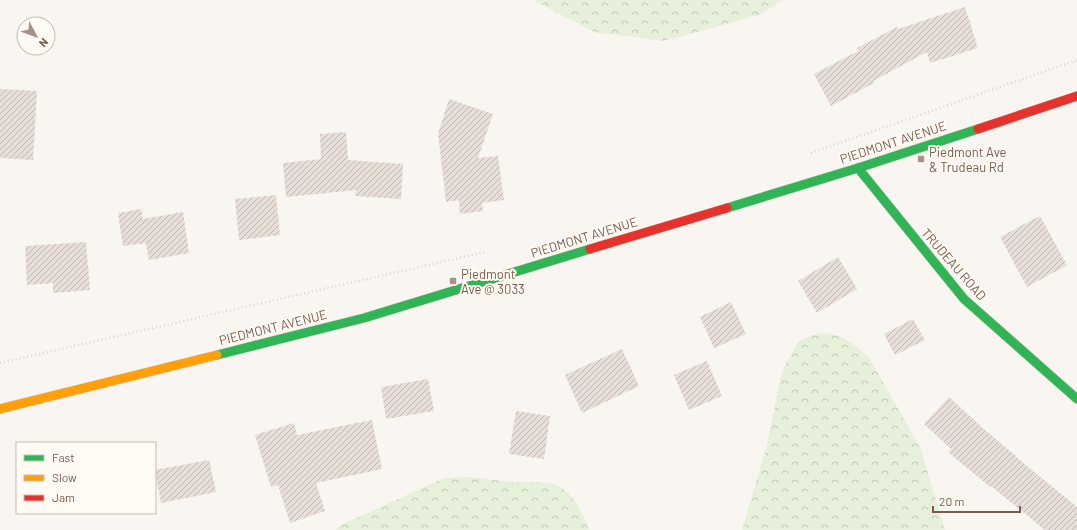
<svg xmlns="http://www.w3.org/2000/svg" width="1077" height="530" viewBox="0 0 1077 530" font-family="Barlow,sans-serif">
	<defs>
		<pattern id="forest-crowns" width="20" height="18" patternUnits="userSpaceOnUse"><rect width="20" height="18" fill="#e7f0db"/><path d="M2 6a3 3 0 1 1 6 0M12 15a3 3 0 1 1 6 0" fill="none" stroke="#c0c6b4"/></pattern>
		<pattern id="building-hatch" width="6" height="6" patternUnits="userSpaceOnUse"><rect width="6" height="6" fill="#e6ded7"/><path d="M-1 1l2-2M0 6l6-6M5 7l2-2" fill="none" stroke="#bfb7b1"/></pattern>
	</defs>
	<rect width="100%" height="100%" fill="#f9f5f0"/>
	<g fill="url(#forest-crowns)">
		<path d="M533 0H782L760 15 664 41 594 32Z"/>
		<path d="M824 333 840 336 854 345 868 356 920 447 945 530H742L767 445 782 371 798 342 809 336Z"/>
		<path d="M471 477C486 479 500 481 515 482 526 483 538 481 549 483 571 487 582 511 589 530H336L339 526 444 478Z"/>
	</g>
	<g fill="url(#building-hatch)">
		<path d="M965 7 978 48 930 63 927 52 873 81 874 83 831 106 814 74 858 51 857 48 897 27 898 29Z"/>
		<path d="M0 89 37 91 33 160 0 158Z"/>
		<path d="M449 99 493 114 478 158 498 156 504 200 482 203 483 211 460 214 459 200 446 202 438 134Z"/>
		<path d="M346 132 348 160 403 164 401 199 355 196 356 190 286 197 283 163 321 159 320 134Z"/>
		<path d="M276 195 280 235 239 240 235 199Z"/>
		<path d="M141 209 143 219 183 212 189 253 149 260 146 243 123 246 118 213Z"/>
		<path d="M1040 216 1067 265 1027 287 1000 237Z"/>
		<path d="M86 242 90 290 53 293V283L27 285 25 246Z"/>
		<path d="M838 257 857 289 817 313 798 281Z"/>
		<path d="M731 302 746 334 714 348 700 317Z"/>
		<path d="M913 319 925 340 895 355 884 334Z"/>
		<path d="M622 349 639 386 582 413 565 375Z"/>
		<path d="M707 361 722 396 689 410 674 375Z"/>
		<path d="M428 379 434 411 386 419 381 387Z"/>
		<path d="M949 397 985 430 1016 456V457L1077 507V530H1045L991 486 990 487 948 452 951 449 924 424Z"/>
		<path d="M516 411 550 416 544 459 509 454Z"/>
		<path d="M372 420 382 469 316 483 325 511 290 523 278 485 271 487 255 435 294 423 297 435Z"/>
		<path d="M209 460 216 492 161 503 155 470Z"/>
	</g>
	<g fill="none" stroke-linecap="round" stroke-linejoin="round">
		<defs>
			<g id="fast">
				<path d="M858 168 964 299 1077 399"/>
				<path d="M727 208 858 168 978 129"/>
				<path d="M217 355 364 318 590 249"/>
			</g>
			<path id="slow" d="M0 409 217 355"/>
			<g id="jam">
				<path d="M978 129 1077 96"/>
				<path d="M590 249 727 208"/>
			</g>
		</defs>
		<use href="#fast" stroke="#d9d2cb" stroke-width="10"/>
		<use href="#slow" stroke="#d9d2cb" stroke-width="10"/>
		<use href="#jam" stroke="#d9d2cb" stroke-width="10"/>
		<g stroke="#dcd5d0" stroke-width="2.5" stroke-dasharray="1 3" stroke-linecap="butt">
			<path d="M811 153 1077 60"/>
			<path d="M0 363 485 252"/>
		</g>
		<use href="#fast" stroke="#30b455" stroke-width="9"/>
		<use href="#slow" stroke="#ff9f0a" stroke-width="9"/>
		<use href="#jam" stroke="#e5322d" stroke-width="9"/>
	</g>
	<g fill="#a69286" stroke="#fffaf3" stroke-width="1.5">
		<rect x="917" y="155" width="8" height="8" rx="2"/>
		<rect x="449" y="277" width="8" height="8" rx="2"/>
	</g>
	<g text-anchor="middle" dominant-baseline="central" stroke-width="4" stroke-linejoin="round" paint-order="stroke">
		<g font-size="13" fill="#7a5c4d" stroke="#fffaf3">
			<text transform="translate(893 142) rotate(-18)">PIEDMONT AVENUE</text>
			<text transform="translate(584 237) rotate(-17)">PIEDMONT AVENUE</text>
			<text transform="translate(954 264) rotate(49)">TRUDEAU ROAD</text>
			<text transform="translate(273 327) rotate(-14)">PIEDMONT AVENUE</text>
		</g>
		<g font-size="13" fill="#7a5c4d" stroke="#fffaf3" text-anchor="start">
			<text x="929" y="152">Piedmont Ave<tspan x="929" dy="15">&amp; Trudeau Rd</tspan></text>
			<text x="461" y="274">Piedmont<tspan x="461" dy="15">Ave @ 3033</tspan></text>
		</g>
	</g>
	<rect x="16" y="442" width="140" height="72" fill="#fffaf3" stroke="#cabbb1"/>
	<rect x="24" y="455" width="20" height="6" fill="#30b455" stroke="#cabbb1"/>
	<text x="52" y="462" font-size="12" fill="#7a5c4d">Fast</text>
	<rect x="24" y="475" width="20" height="6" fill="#ff9f0a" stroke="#cabbb1"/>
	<text x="52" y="482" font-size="12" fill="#7a5c4d">Slow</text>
	<rect x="24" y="495" width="20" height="6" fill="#e5322d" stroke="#cabbb1"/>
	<text x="52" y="502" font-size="12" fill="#7a5c4d">Jam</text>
	<g transform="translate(36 36) rotate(131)"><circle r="19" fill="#fffaf3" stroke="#cabbb1"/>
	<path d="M0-3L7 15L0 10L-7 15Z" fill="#a69286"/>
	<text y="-6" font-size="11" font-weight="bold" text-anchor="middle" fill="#7a5c4d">N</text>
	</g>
	<path d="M933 506v6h87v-6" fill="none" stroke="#7a5c4d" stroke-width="2"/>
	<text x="939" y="506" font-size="12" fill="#7a5c4d" stroke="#fffaf3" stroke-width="3" paint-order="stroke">20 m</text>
</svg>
